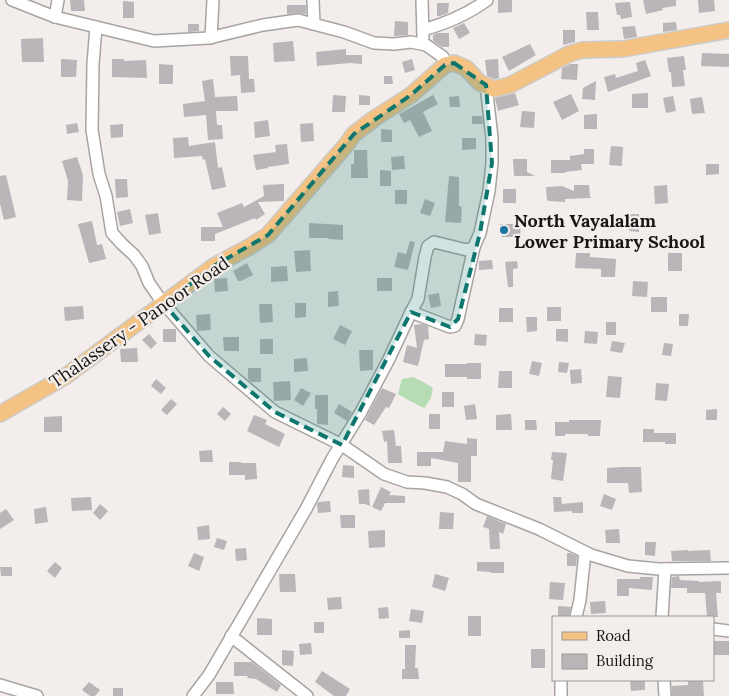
<svg xmlns="http://www.w3.org/2000/svg" width="729" height="696" viewBox="0 0 729 696" font-family="Lora,serif">
	<rect width="100%" height="100%" fill="#f3eeeb"/>
	<path fill="#b5dcb3" d="M413 377 423 382 433 388 431 398 424 408 410 401 398 394 402 379Z"/>
	<g fill="#b9b5b8">
		<path d="M70 0H84L85 11H71Z"/>
		<path d="M498 0H512V12L498 13Z"/>
		<path d="M643 0H676V6L662 8 663 10 646 14Z"/>
		<path d="M698 0H714L715 11 699 13Z"/>
		<path d="M123 1 134 2V18H123Z"/>
		<path d="M630 2 632 17 621 19 620 15H617L615 3Z"/>
		<path d="M437 3H449L448 13 440 16H437Z"/>
		<path d="M287 5H306V14L297 13 287 14Z"/>
		<path d="M586 12H598L599 30H587Z"/>
		<path d="M395 21 408 22V35L394 36Z"/>
		<path d="M676 22 677 30 663 32V23Z"/>
		<path d="M464 23 470 33 459 39 453 28Z"/>
		<path d="M188 24H199V31L188 32Z"/>
		<path d="M635 26 637 37 624 39 622 27Z"/>
		<path d="M563 30H575V42L563 45Z"/>
		<path d="M438 33H449V47H442L433 41V35Z"/>
		<path d="M43 38 44 62H22L21 39Z"/>
		<path d="M293 41 295 61 274 62 273 43Z"/>
		<path d="M530 44 536 55 509 71 502 57Z"/>
		<path d="M346 49V55H362V64L350 63 317 66 316 52Z"/>
		<path d="M702 53 729 54V67L701 66Z"/>
		<path d="M230 56H248L249 79H254L255 92 241 93 240 75 231 76Z"/>
		<path d="M684 56 686 70H683L685 86 672 87 671 72H669L667 58Z"/>
		<path d="M61 59 77 60 76 77H61Z"/>
		<path d="M112 59H124V61L146 60 147 78 112 77Z"/>
		<path d="M412 59 415 70 405 73 402 62Z"/>
		<path d="M498 59 499 78 494 79 487 76 485 60Z"/>
		<path d="M645 60 651 76 608 92 604 77 615 74 616 78 638 71 636 63Z"/>
		<path d="M159 64 173 65V84H159Z"/>
		<path d="M570 64H578L577 80 561 79 562 68Z"/>
		<path d="M384 76H392L393 84H384Z"/>
		<path d="M213 79 215 97 237 96 238 111H216L217 125H222L223 139 208 140 206 115 184 117 183 104 205 101 202 81Z"/>
		<path d="M596 81 595 100 582 99 583 88Z"/>
		<path d="M515 93 519 105 498 111 495 98Z"/>
		<path d="M648 93V108H632V94Z"/>
		<path d="M571 94 579 111 562 120 553 102Z"/>
		<path d="M333 95 346 96 345 112H332Z"/>
		<path d="M359 95 370 96V105H359Z"/>
		<path d="M433 95 438 104 423 112 432 131 419 137 410 120 404 123 399 114Z"/>
		<path d="M459 96 460 107H450L449 97Z"/>
		<path d="M673 96 676 111 666 113 663 98Z"/>
		<path d="M702 97 705 113 692 114 690 99Z"/>
		<path d="M522 111 535 112 534 128 520 127Z"/>
		<path d="M597 114V129H584V115Z"/>
		<path d="M472 116H482L483 124H472Z"/>
		<path d="M268 120 270 136 255 138 254 122Z"/>
		<path d="M77 123 79 132 67 134 66 125Z"/>
		<path d="M313 123 314 141 301 142 300 124Z"/>
		<path d="M123 124V137L111 138 110 125Z"/>
		<path d="M381 129 392 130V142H381Z"/>
		<path d="M188 137 189 146 215 142 218 168 222 167 226 187 212 190 205 159 203 160 202 156 174 158 173 138Z"/>
		<path d="M462 138H476V149L462 150Z"/>
		<path d="M287 144 289 164 268 167V168L256 170 253 155 276 152 275 145Z"/>
		<path d="M611 146 623 147 622 166 609 165Z"/>
		<path d="M584 149H594V164H581L582 170 565 172V173H551V160H570V156L584 154Z"/>
		<path d="M354 150H367L368 178H351V164H354Z"/>
		<path d="M404 156 405 169 392 170 391 157Z"/>
		<path d="M77 157 83 175 82 201 67 200 68 181 62 161Z"/>
		<path d="M513 159H527V172L535 176H514Z"/>
		<path d="M706 164H719V174L706 175Z"/>
		<path d="M380 170 391 171V186H380Z"/>
		<path d="M6 175 16 217 4 220 0 204V176Z"/>
		<path d="M449 176 459 177V206L462 207 461 223 445 222Z"/>
		<path d="M115 179H127L128 197 116 198Z"/>
		<path d="M284 184V201L258 202 265 214 256 220 255 218 215 234V241H201V227H223L217 213 242 203 244 207 264 196 263 185Z"/>
		<path d="M574 185H589L590 197 592 198 565 199V202L549 201 547 200 546 187 562 186 574 191Z"/>
		<path d="M667 185 668 203 655 204 654 186Z"/>
		<rect x="503" y="189" width="13" height="14"/>
		<rect x="395" y="190" width="12" height="14"/>
		<path d="M425 199 435 203 430 216 420 213Z"/>
		<path d="M130 209 133 223 120 226 117 212Z"/>
		<path d="M158 213 161 233 149 235 145 215Z"/>
		<path d="M630 214H639V232L629 231Z"/>
		<path d="M92 221 97 245 102 244 106 259 89 263 78 224Z"/>
		<path d="M309 223 343 225V240L328 239V238H309Z"/>
		<path d="M500 224H521L520 237H502Z"/>
		<path d="M410 241 415 242 408 270 394 267 398 252 406 254Z"/>
		<path d="M310 250 311 271 296 272 294 251Z"/>
		<path d="M576 253H590V257L616 259 615 277H601V269L575 268Z"/>
		<rect x="668" y="253" width="14" height="18"/>
		<path d="M492 260 493 269 479 270V261Z"/>
		<path d="M517 261 518 268 513 269V287H508L505 262Z"/>
		<path d="M247 263 253 275 241 281H238L233 271Z"/>
		<path d="M287 266 288 281 271 282V267Z"/>
		<path d="M227 278 228 291 215 292 214 279Z"/>
		<rect x="377" y="278" width="15" height="13"/>
		<path d="M633 281 648 282 647 297 632 296Z"/>
		<path d="M338 291 339 306 328 307V292Z"/>
		<path d="M439 293 441 306 431 308 428 295Z"/>
		<rect x="651" y="297" width="16" height="15"/>
		<path d="M295 303H306V317L295 318Z"/>
		<path d="M259 304H272L273 322 260 323Z"/>
		<path d="M83 306 84 319 65 321 64 307Z"/>
		<rect x="547" y="307" width="14" height="14"/>
		<rect x="499" y="308" width="14" height="14"/>
		<path d="M210 314 211 330 197 331 196 315Z"/>
		<path d="M679 314H689L688 326H679Z"/>
		<path d="M526 317H537V331L527 332Z"/>
		<rect x="606" y="322" width="10" height="13"/>
		<path d="M422 324 428 326 429 339 424 340 418 366 403 362 407 345 417 348 414 325Z"/>
		<path d="M340 325 352 331 345 345 333 339Z"/>
		<rect x="163" y="329" width="13" height="13"/>
		<path d="M556 329H568V342L556 341Z"/>
		<path d="M585 331 598 332 597 344 584 343Z"/>
		<path d="M149 334 157 343 151 349 142 340Z"/>
		<path d="M475 334 487 335 486 346 474 345Z"/>
		<path d="M223 337H239V351H224Z"/>
		<rect x="260" y="339" width="13" height="15"/>
		<path d="M612 341 625 343 622 353 610 351Z"/>
		<path d="M664 343 673 344 671 356 662 355Z"/>
		<path d="M137 348 138 362H121L120 349Z"/>
		<path d="M359 350H373V370L360 371Z"/>
		<path d="M307 358 308 371 294 372V359Z"/>
		<path d="M532 361 542 363 539 376 529 374Z"/>
		<path d="M559 362 569 363 567 373 558 372Z"/>
		<path d="M467 363H481V379H467V377H445V364H467Z"/>
		<path d="M248 368H261V382H251L248 379Z"/>
		<path d="M581 369 582 383 571 384 570 370Z"/>
		<path d="M499 371H512V388H498Z"/>
		<path d="M608 376 622 377 620 398 606 397Z"/>
		<path d="M156 379 166 388 161 394 151 386Z"/>
		<path d="M290 381 291 400 274 401 273 382Z"/>
		<path d="M656 383 669 384 667 401 655 400Z"/>
		<path d="M301 388 311 393 303 406 294 400Z"/>
		<path d="M382 388 396 394 389 408 386 407 374 425 365 420Z"/>
		<rect x="442" y="392" width="12" height="15"/>
		<path d="M315 395H328V425L317 424V409H315Z"/>
		<path d="M171 399 177 404 167 415 161 410Z"/>
		<path d="M339 404 352 412 347 421 334 413Z"/>
		<path d="M475 404 477 419 466 420 464 406Z"/>
		<path d="M223 407 231 414 225 421 217 414Z"/>
		<path d="M717 409V420H706V410Z"/>
		<rect x="429" y="414" width="11" height="15"/>
		<path d="M511 414 512 430H496V415Z"/>
		<path d="M254 415 267 420 265 424 285 434 279 447 247 431Z"/>
		<path d="M62 416V432H44V417Z"/>
		<path d="M525 420H536L537 430H525Z"/>
		<path d="M569 420H601L600 436H588V434H565V436H555V422H569Z"/>
		<path d="M643 429H654V433H676V444H665V442H643Z"/>
		<path d="M394 430 396 446H401L402 463H388L387 441 384 442 382 431Z"/>
		<path d="M467 438 477 439V456H471V482H458V463L431 458V466H417V452H443L445 441 467 444Z"/>
		<path d="M212 450 213 462H200L199 451Z"/>
		<path d="M552 452 567 453 563 481 551 479 553 460H551Z"/>
		<path d="M229 462H241V463H256L257 479 245 480V475H229Z"/>
		<path d="M343 465 354 466V478L342 477Z"/>
		<path d="M621 467H641L642 492 629 493 628 483H607V468Z"/>
		<path d="M381 487 391 492 389 495 405 496V503H385L381 511 372 507Z"/>
		<path d="M369 489 370 506 365 504H359L358 490Z"/>
		<path d="M604 494 616 499 612 510 600 506Z"/>
		<path d="M91 497 92 510 72 511 71 498Z"/>
		<path d="M553 497H561L562 504 583 502V513H572V511L554 512Z"/>
		<path d="M330 501 331 512 318 513 317 504 318 502Z"/>
		<path d="M100 504 108 511 100 520 93 513Z"/>
		<path d="M46 507 48 522 35 524 34 509Z"/>
		<path d="M6 509 14 520 0 529V513Z"/>
		<path d="M440 512 454 513 453 529H439Z"/>
		<path d="M340 515H355V528H341Z"/>
		<path d="M487 516 506 524 503 534 499 532 500 549H490L489 529 483 527Z"/>
		<path d="M209 525 210 539 198 540 197 527Z"/>
		<path d="M619 529 620 543H606L605 530Z"/>
		<path d="M385 530V547L369 548 368 531Z"/>
		<path d="M217 538 227 541 224 550 214 547Z"/>
		<path d="M645 542H656L655 556 645 555Z"/>
		<path d="M246 548 247 560 236 561 235 549Z"/>
		<path d="M688 550V551L710 550 711 561H672L671 551Z"/>
		<path d="M194 553 204 557 199 571 188 566Z"/>
		<path d="M567 553H570L577 556 576 566H567Z"/>
		<path d="M55 562 62 568 55 578 47 571Z"/>
		<path d="M477 562H504V573H491V572L477 571Z"/>
		<path d="M0 567H12V576H1Z"/>
		<path d="M279 574H295L296 592H280Z"/>
		<path d="M435 574 449 578 445 591 432 587Z"/>
		<path d="M679 576 680 580 699 581V582L721 581V593H716L718 617H707L705 593H687V588H671L672 577Z"/>
		<path d="M640 577H653L652 590 629 588V596H617V579H640Z"/>
		<path d="M550 582 565 583 563 600 549 599Z"/>
		<path d="M341 597 342 609 328 610 327 598Z"/>
		<path d="M605 601 606 613 591 614 590 602Z"/>
		<path d="M558 606 571 607 569 617H558Z"/>
		<path d="M388 607 389 618 379 619 378 608Z"/>
		<path d="M411 609 424 611 422 623 409 621Z"/>
		<rect x="468" y="616" width="13" height="20"/>
		<path d="M257 618 272 619V635H257Z"/>
		<rect x="314" y="622" width="10" height="11"/>
		<path d="M410 630V638H399V631Z"/>
		<rect x="713" y="641" width="16" height="14"/>
		<path d="M311 643 312 654 300 655 299 644Z"/>
		<path d="M405 645H416L415 668H418L419 679H402V669H405Z"/>
		<rect x="531" y="649" width="14" height="19"/>
		<path d="M282 650 294 651 293 666 282 665Z"/>
		<path d="M234 662H252L281 685 277 692 256 679 247 678 248 676H234Z"/>
		<path d="M322 671 350 689 346 696H334L315 682Z"/>
		<path d="M630 680H645V690L631 691Z"/>
		<path d="M703 680 704 696H672V686L688 685V681Z"/>
		<path d="M89 682 100 690 95 696H90L82 690Z"/>
		<path d="M216 682H233L234 694H216Z"/>
		<rect x="113" y="688" width="10" height="8"/>
	</g>
	<g fill="none" stroke-linecap="round" stroke-linejoin="round">
		<defs>
			<g id="minor">
				<path d="M12 0 55 17 154 41 209 38 263 25 298 20 344 32 374 43 394 44 411 42 426 45 443 57 445 65"/>
				<path d="M313 0 314 24"/>
				<path d="M422 0 423 37"/>
				<path d="M55 17 58 0"/>
				<path d="M96 27 93 64 92 130 99 174 106 196 112 233 122 244 134 255 142 266 149 283 160 299 209 356 275 412 342 445 384 474 407 482 425 483 447 487 462 494 476 504 539 529 591 555 628 566 659 569 729 568"/>
				<path d="M423 30C447 23 467 15 487 0"/>
				<path d="M211 38 213 0"/>
				<path d="M411 312 450 327 455 326 458 319 474 247"/>
				<path d="M576 617 580 600 585 552"/>
				<path d="M662 617 665 569"/>
				<path d="M713 629 729 631"/>
				<path d="M231 636 307 696"/>
				<path d="M664 680 665 696"/>
				<path d="M0 685 37 696"/>
				<path d="M193 696 209 675 306 509 332 459 361 412 389 359 411 312 418 299 425 257 428 246 434 242 467 250 474 247 480 233 489 191 492 163V138L486 85"/>
				<path d="M561 696V680"/>
			</g>
			<path id="major" d="M0 414 66 376 214 266 249 247 268 235 346 145 354 134 375 118 411 95 445 65 454 63 466 68 480 83 494 89 510 85 569 54 582 50 623 49 729 30"/>
		</defs>
		<use href="#minor" stroke="#a8a4a1" stroke-width="14"/>
		<use href="#major" stroke="#ccc" stroke-width="18"/>
		<use href="#minor" stroke="#fff" stroke-width="11"/>
		<use href="#major" stroke="#f4c282" stroke-width="15"/>
	</g>
	<path fill="#0f766e" fill-opacity="0.2" stroke="#0f766e" stroke-width="4" stroke-dasharray="10 6" stroke-linejoin="round" d="M454 63 486 85 492 163 480 233 458 319 450 327 411 312 342 445 275 412 209 356 164 304 214 266 268 235 354 134 411 95 445 65Z"/>
	<circle fill="#1974a2" stroke="#f3eeeb" stroke-width="2" cx="504" cy="230" r="5"/>
	<g text-anchor="middle" dominant-baseline="central" stroke-width="4.5" stroke-linejoin="round" paint-order="stroke">
		<g font-size="18" font-weight="bold" fill="#181615" stroke="#f3eeeb" text-anchor="start">
			<text x="514" y="220">North Vayalalam<tspan x="514" dy="21">Lower Primary School</tspan></text>
		</g>
		<g font-size="18" fill="#181615" stroke="#f3eeeb">
			<text transform="translate(139 322) rotate(-35)">Thalassery - Panoor Road</text>
		</g>
	</g>
	<rect x="552" y="616" width="162" height="65" fill="#f3eeeb" stroke="#9b9895"/>
	<rect x="562" y="632" width="25" height="8" fill="#f4c282" stroke="#9b9895"/>
	<text x="596" y="641" font-size="15" fill="#181615">Road</text>
	<rect x="562" y="654" width="25" height="15" fill="#b9b5b8" stroke="#9b9895"/>
	<text x="596" y="666" font-size="15" fill="#181615">Building</text>
</svg>
